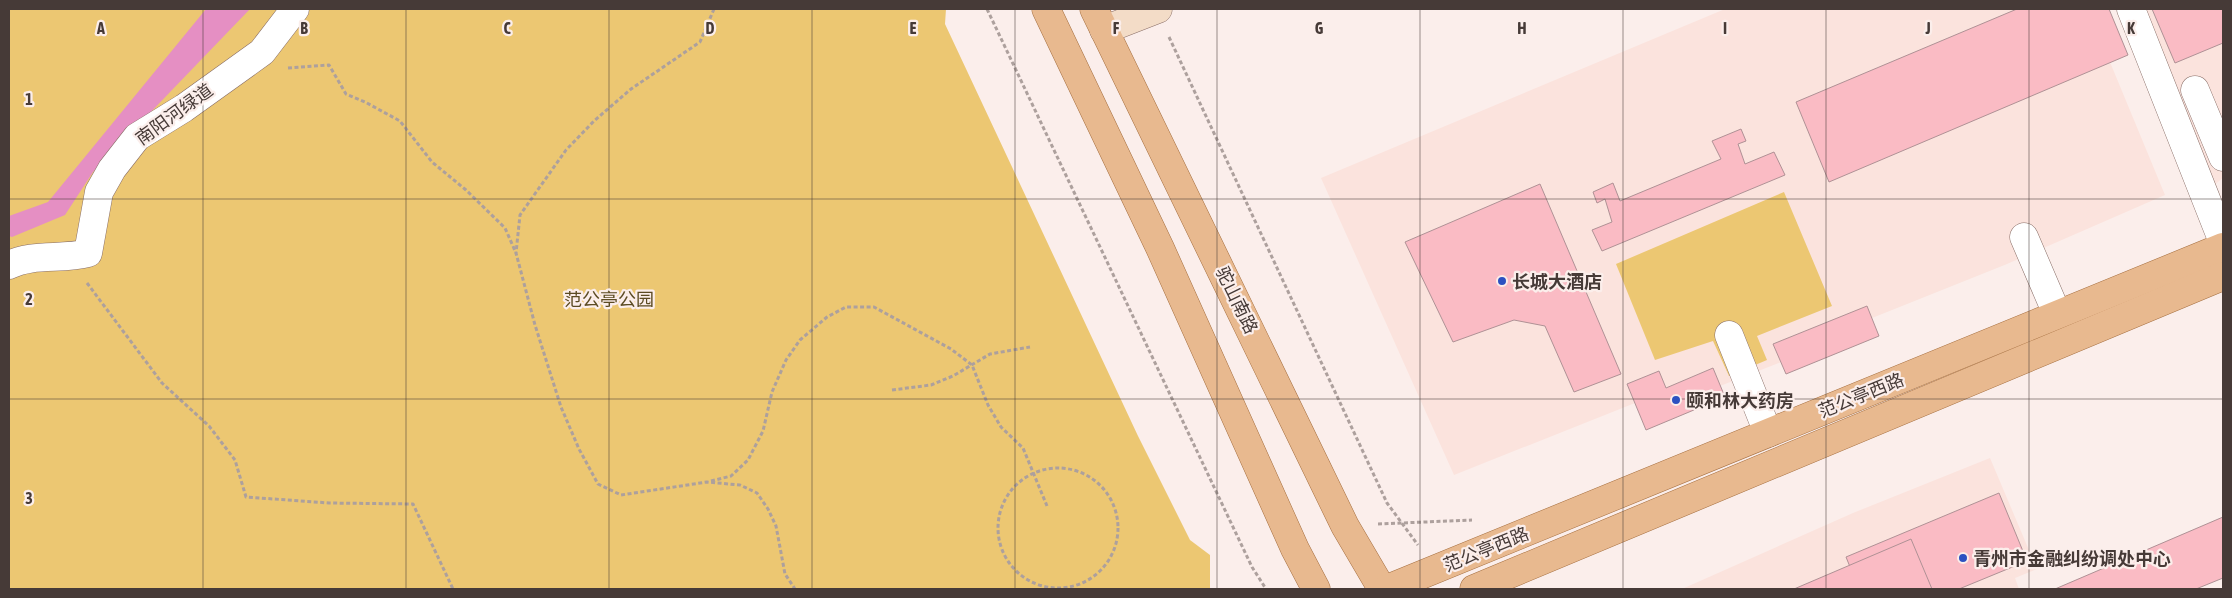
<svg xmlns="http://www.w3.org/2000/svg" width="2232" height="598" viewBox="0 0 2232 598" font-family="'Asap Condensed','Noto Sans SC',sans-serif">
	<rect width="100%" height="100%" fill="#fbeeeb"/>
	<g fill="#fbe3dd">
		<path d="M1725 9H2088L2165 195 2007 264 1872 318 1867 307 1781 362 1720 386 1713 368 1666 388 1659 372 1646 376 1627 384 1635 403 1454 475 1321 178Z"/>
		<path d="M2143 9H2223V178L2214 185Z"/>
		<path d="M1990 458 2037 569 2015 578 2019 589H1682L1853 513Z"/>
	</g>
	<g fill="#ecc772">
		<path d="M9 9H946L945 24 1138 436 1190 540 1210 555V589H9Z"/>
		<path d="M1784 192 1832 306 1757 336 1767 360 1729 376 1713 341 1655 360 1616 264Z"/>
	</g>
	<path fill="#e58fc3" d="M206 9H250L93 172 65 215 12 237 9 236V216L48 202Z"/>
	<g fill="#fabbc4" stroke="#af9195">
		<path d="M2017 9H2109L2128 55 1829 182 1796 102Z"/>
		<path d="M2152 9H2223V43L2175 63Z"/>
		<path d="M1741 129 1746 141 1738 144 1745 164 1774 152 1785 175 1602 251 1592 230 1612 222 1605 199 1597 203 1593 192 1613 183 1620 201 1721 159 1712 141Z"/>
		<path d="M1540 184 1621 374 1574 392 1545 326 1514 320 1453 342 1405 242Z"/>
		<path d="M1867 306 1879 336 1786 374 1773 344Z"/>
		<path d="M1713 368 1725 397 1646 430 1627 384 1659 371 1666 388Z"/>
		<path d="M1999 493 2027 561 1959 589H1859L1846 557Z"/>
		<path d="M2223 517V578L2196 589H2055Z"/>
		<path d="M1911 539 1932 589H1794Z"/>
	</g>
	<g fill="none" stroke-linecap="round" stroke-linejoin="round">
		<defs>
			<g id="street">
				<path d="M2131 9 2223 242"/>
				<path d="M2195 90 2223 157"/>
				<path d="M2024 237 2057 314"/>
				<path d="M9 265C33 253 62 260 88 253L99 192 112 169 137 137 184 108 262 52 295 9"/>
				<path d="M1729 335 1768 433"/>
			</g>
			<path id="secondary" d="M1104 30 1158 9"/>
			<g id="primary">
				<path d="M1046 9 1160 248 1295 549 1316 589"/>
				<path d="M1094 9 1345 526 1382 589"/>
				<path d="M1387 589 2223 247"/>
				<path d="M1474 589 2223 276"/>
			</g>
		</defs>
		<use href="#street" stroke="#896e67" stroke-width="29"/>
		<use href="#secondary" stroke="#896e67" stroke-width="29"/>
		<use href="#primary" stroke="#a56f40" stroke-width="29"/>
		<g stroke="#ada09d" stroke-width="3" stroke-dasharray="4 2.5" stroke-linecap="butt">
			<path d="M714 9 700 42 631 89 594 121 566 150 520 215 516 253 535 325 561 407 579 449 598 484 621 495 707 482 740 485 757 493 768 509 776 526 785 574 795 589"/>
			<path d="M987 9 1252 567 1266 589"/>
			<path d="M1169 37 1387 503 1418 545"/>
			<path d="M288 68 329 65 346 94 365 102 400 121 432 162 466 190 505 228 516 253"/>
			<path d="M87 283 162 383 209 426 235 460 246 497 329 503 413 504 453 589"/>
			<path d="M892 390 931 385 953 376 990 354 1030 347"/>
			<circle cx="1058" cy="528" r="60"/>
			<path d="M711 481 731 476 748 460 763 431 772 392 786 360 800 340 827 317 846 307H874L951 349 972 365 988 405 1001 427 1023 448 1047 506"/>
			<path d="M1378 524 1472 520"/>
		</g>
		<use href="#street" stroke="#fff" stroke-width="28"/>
		<use href="#secondary" stroke="#f3dcc7" stroke-width="28"/>
		<use href="#primary" stroke="#e8b98f" stroke-width="28"/>
	</g>
	<path fill="none" stroke="#463a37" stroke-width="1" stroke-opacity="0.55" d="M203 9V589M406 9V589M609 9V589M812 9V589M1015 9V589M1217 9V589M1420 9V589M1623 9V589M1826 9V589M2029 9V589M9 199H2223M9 399H2223"/>
	<g fill="#2c51c1" stroke="#fbeeeb" stroke-width="2">
		<circle cx="1502" cy="281" r="5"/>
		<circle cx="1676" cy="400" r="5"/>
		<circle cx="1963" cy="558" r="5"/>
	</g>
	<g text-anchor="middle" dominant-baseline="central" stroke-width="4.5" stroke-linejoin="round" paint-order="stroke">
		<g font-size="18" fill="#463a37" stroke="#fbeeeb">
			<text transform="translate(174 114) rotate(-36)">南阳河绿道</text>
			<text transform="translate(1237 300) rotate(64)">驼山南路</text>
			<text transform="translate(1861 395) rotate(-22)">范公亭西路</text>
			<text transform="translate(1486 549) rotate(-22)">范公亭西路</text>
		</g>
		<g font-size="18" font-weight="bold" fill="#463a37" stroke="#fbeeeb" text-anchor="start">
			<text x="1512" y="281">长城大酒店</text>
			<text x="1686" y="400">颐和林大药房</text>
			<text x="1973" y="558">青州市金融纠纷调处中心</text>
		</g>
		<g font-size="18" fill="#5c4b23" stroke="#fbeeeb">
			<text x="609" y="299">范公亭公园</text>
		</g>
	</g>
	<g font-size="16" text-anchor="middle" font-weight="bold" fill="#463a37" stroke="#fbeeeb" stroke-width="4.5" stroke-linejoin="round" paint-order="stroke">
		<text x="101" y="34">A</text>
		<text x="304" y="34">B</text>
		<text x="507" y="34">C</text>
		<text x="710" y="34">D</text>
		<text x="913" y="34">E</text>
		<text x="1116" y="34">F</text>
		<text x="1319" y="34">G</text>
		<text x="1522" y="34">H</text>
		<text x="1725" y="34">I</text>
		<text x="1928" y="34">J</text>
		<text x="2131" y="34">K</text>
		<text x="29" y="105">1</text>
		<text x="29" y="305">2</text>
		<text x="29" y="504">3</text>
	</g>
	<rect width="2232" height="598" fill="none" stroke="#463a37" stroke-width="20"/>
</svg>
